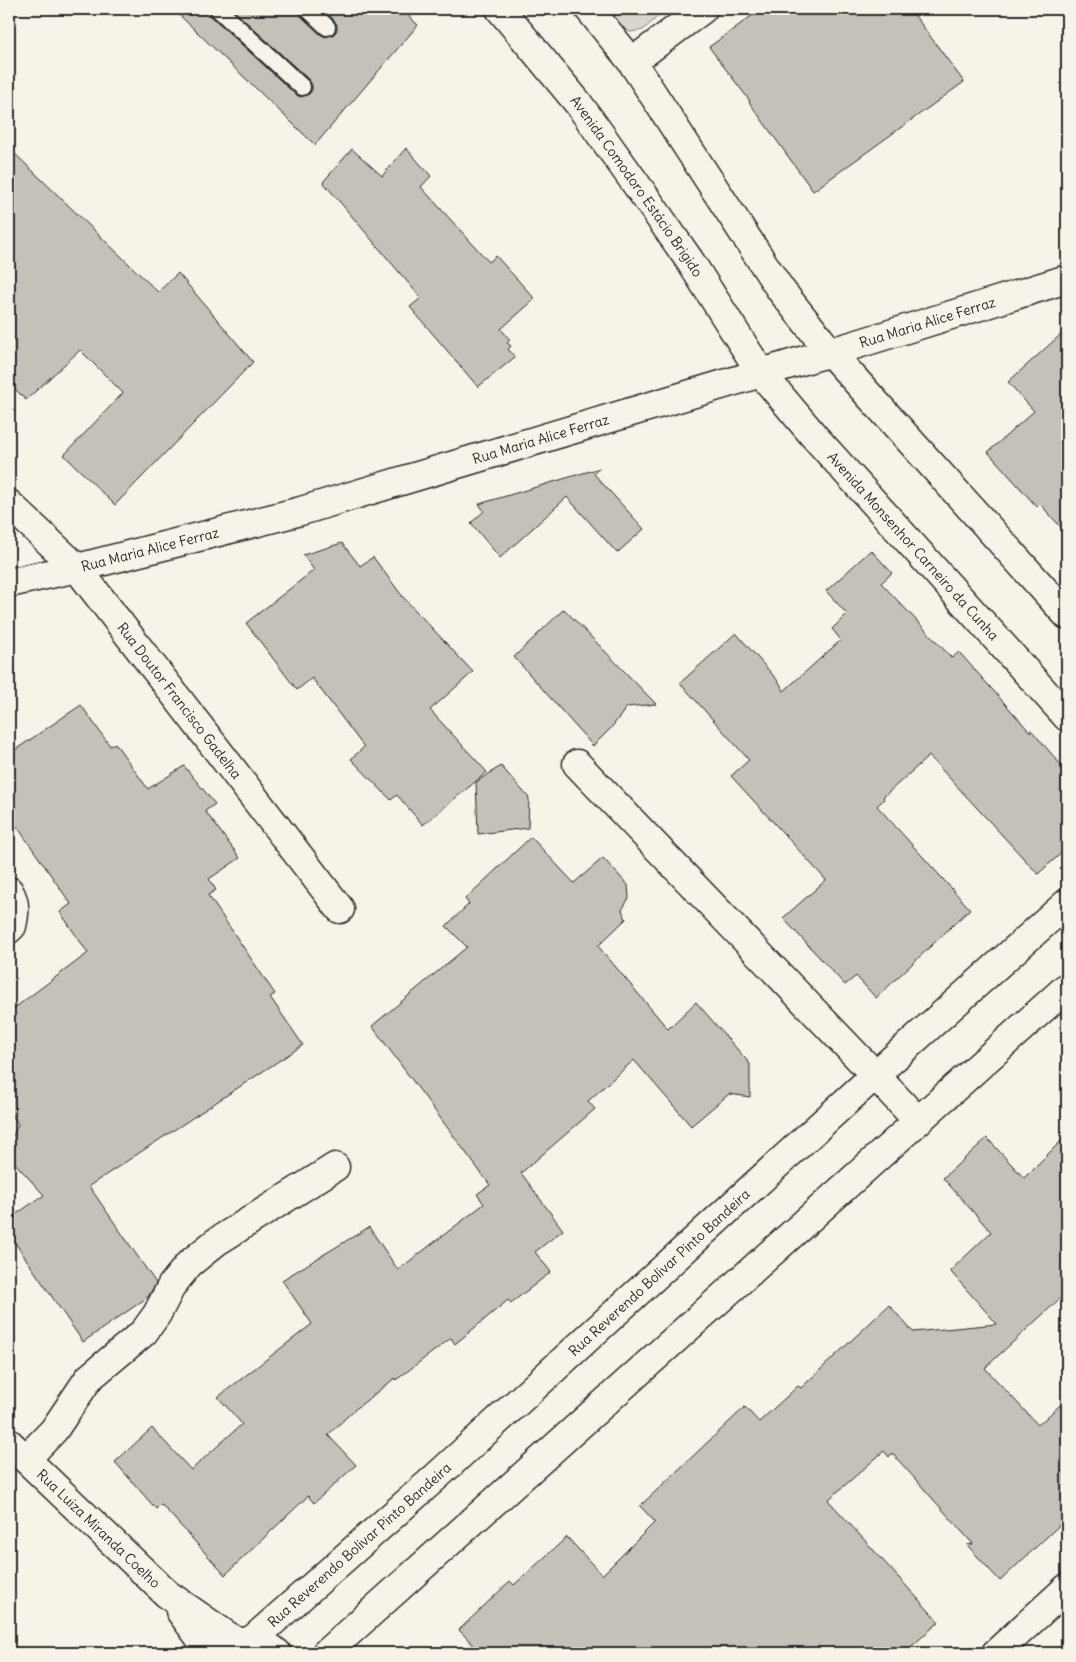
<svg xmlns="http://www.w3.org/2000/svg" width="1076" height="1662" viewBox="0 0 1076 1662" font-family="Delius,sans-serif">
	<rect width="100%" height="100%" fill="#f7f3e8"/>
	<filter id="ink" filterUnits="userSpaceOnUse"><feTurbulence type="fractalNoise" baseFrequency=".02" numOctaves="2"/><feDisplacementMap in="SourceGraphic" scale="10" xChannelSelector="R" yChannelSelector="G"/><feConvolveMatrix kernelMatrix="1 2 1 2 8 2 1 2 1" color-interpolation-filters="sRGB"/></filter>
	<g filter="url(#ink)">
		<path fill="#dad6cc" stroke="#82807c" d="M604 9H666L643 30 630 32 622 28Z"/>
		<g fill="#c4c1b9" stroke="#2b2b2b">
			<path d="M173 9H208L211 16 295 94 300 97 309 94 312 90V85L309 80 232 9H298L301 16 320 34 325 37 334 34 337 30V25L334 20 322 9H401L418 25 315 145Z"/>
			<path d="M761 9H910L964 82 813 191 749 102 750 101 709 47Z"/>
			<path d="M9 148 158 292 178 273 253 362 115 505 64 455 123 393 80 350 26 400 9 383Z"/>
			<path d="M406 148 431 176 421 187 489 262 496 256 535 299 501 329 510 340 507 343 511 346 508 349 515 357 478 387 410 307 421 298 323 182 352 149 382 176Z"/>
			<path d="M1067 329V534L1040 504 1037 507 988 452 1034 411 1008 382Z"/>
			<path d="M600 468 594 474 644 529 617 553 567 497 500 558 471 523 484 511 479 504Z"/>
			<path d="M342 543 360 566 373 557 403 597 473 672 430 710 487 772 423 825 397 795 391 800 351 759 364 747 312 678 297 690 246 623 314 570 303 555Z"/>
			<path d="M871 550 892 573 881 583 952 658 959 652 1030 732 1031 730 1044 745 1067 772V848L1038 874 929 756 883 797 884 799 877 806 970 909 876 998 856 976 845 985 783 918 826 880 731 776 749 760 680 683 736 633 779 682 784 691 841 640 832 629 847 614 826 591Z"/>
			<path d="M564 609 656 704 627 707 611 728 593 746 514 657Z"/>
			<path d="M81 705 110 746 115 743 148 789 184 766 215 804 205 811 240 858 209 879 216 890 208 895 275 994 270 997 303 1045 89 1186 156 1283 148 1297 83 1342 9 1234V1219L44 1195 13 1161 11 1157 10 1143 18 1124 9 1111V1012L88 953 60 912 71 904 9 815V754Z"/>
			<path d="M501 766 529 798 528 828 478 834 476 782Z"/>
			<path d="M531 837 574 883 603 858 628 885 629 898 622 910 626 919 598 946 668 1029 696 1002 750 1064V1097L729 1094 691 1126 634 1060 588 1101 595 1109 521 1173 563 1230 535 1252 551 1272 511 1303 508 1300 455 1344 451 1338 396 1380 395 1378 353 1411 328 1435 356 1465 314 1503 308 1496 225 1575 161 1504 156 1509 115 1462 152 1428 191 1470 242 1424 218 1397 312 1324 282 1280 369 1227 398 1270 484 1204 477 1194 490 1185 372 1026 467 947 446 926 469 904 465 899Z"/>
			<path d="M1067 1135V1292L985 1368 1038 1425 1067 1399V1518L1000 1581 967 1545 973 1544 892 1453 889 1457 884 1451 828 1500 939 1622 904 1653H481L459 1630 510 1581 514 1585 567 1537 602 1575 655 1522 640 1506 745 1407 759 1422 798 1386 801 1388 889 1305 913 1332 997 1324 950 1271 991 1232 943 1178 987 1138 1024 1178Z"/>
		</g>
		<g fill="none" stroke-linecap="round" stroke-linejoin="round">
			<defs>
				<g id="lane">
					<path d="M218 9 302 87"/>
					<path d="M308 9 327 27"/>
				</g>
				<g id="street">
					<path d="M632 62 703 9"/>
					<path id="s1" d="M9 504 77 568 340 909"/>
					<path d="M577 764 875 1075"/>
					<path d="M9 891C16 903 15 913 12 926L9 929"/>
					<path d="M26 1459 54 1430 89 1378 144 1332 157 1314 172 1285 189 1264 216 1242 335 1167"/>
					<path d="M996 1653 1067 1588"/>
				</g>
				<g id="secondary">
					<path id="s2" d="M500 9 578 103 646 198 690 261 761 373 814 436 1067 717"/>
					<path d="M589 9 632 62 780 289 830 352 1067 615"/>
					<path id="s3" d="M9 583 77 568 301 511 861 343 1067 279"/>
					<path d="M875 1075 918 1121"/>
					<path id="s4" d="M9 1443 167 1594 238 1643"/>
					<path d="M180 1611 211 1653"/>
					<path id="s5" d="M251 1641 437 1476 875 1075 1067 903"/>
					<path d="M235 1644C250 1638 266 1643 277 1653"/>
					<path d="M326 1653 1067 987"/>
				</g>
			</defs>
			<use href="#lane" stroke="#2b2b2b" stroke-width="20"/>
			<use href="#street" stroke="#2b2b2b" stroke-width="31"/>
			<use href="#secondary" stroke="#2b2b2b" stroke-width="31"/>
			<use href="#lane" stroke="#f7f3e8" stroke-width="16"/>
			<use href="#street" stroke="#f7f3e8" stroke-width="28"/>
			<use href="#secondary" stroke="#f7f3e8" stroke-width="28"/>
		</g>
	</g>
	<g text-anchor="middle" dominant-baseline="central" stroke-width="4" stroke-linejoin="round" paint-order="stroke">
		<g font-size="14" fill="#2b2b2b" stroke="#f7f3e8">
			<text stroke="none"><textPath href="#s2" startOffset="224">Avenida Comodoro Estácio Brigido</textPath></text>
			<text stroke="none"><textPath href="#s3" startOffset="955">Rua Maria Alice Ferraz</textPath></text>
			<text stroke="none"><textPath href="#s3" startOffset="551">Rua Maria Alice Ferraz</textPath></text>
			<text stroke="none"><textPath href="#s2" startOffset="679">Avenida Monsenhor Carneiro da Cunha</textPath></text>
			<text stroke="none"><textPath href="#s3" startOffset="145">Rua Maria Alice Ferraz</textPath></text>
			<text stroke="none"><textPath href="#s1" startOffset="261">Rua Doutor Francisco Gadelha</textPath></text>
			<text stroke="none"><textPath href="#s5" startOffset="550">Rua Reverendo Bolivar Pinto Bandeira</textPath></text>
			<text stroke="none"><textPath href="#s4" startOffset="124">Rua Luiza Miranda Coelho</textPath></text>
			<text stroke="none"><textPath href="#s5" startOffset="145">Rua Reverendo Bolivar Pinto Bandeira</textPath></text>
		</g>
	</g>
	<rect width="1076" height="1662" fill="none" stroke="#f7f3e8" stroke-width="30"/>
	<rect x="15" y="15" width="1046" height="1632" fill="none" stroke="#2b2b2b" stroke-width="2" filter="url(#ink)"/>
</svg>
